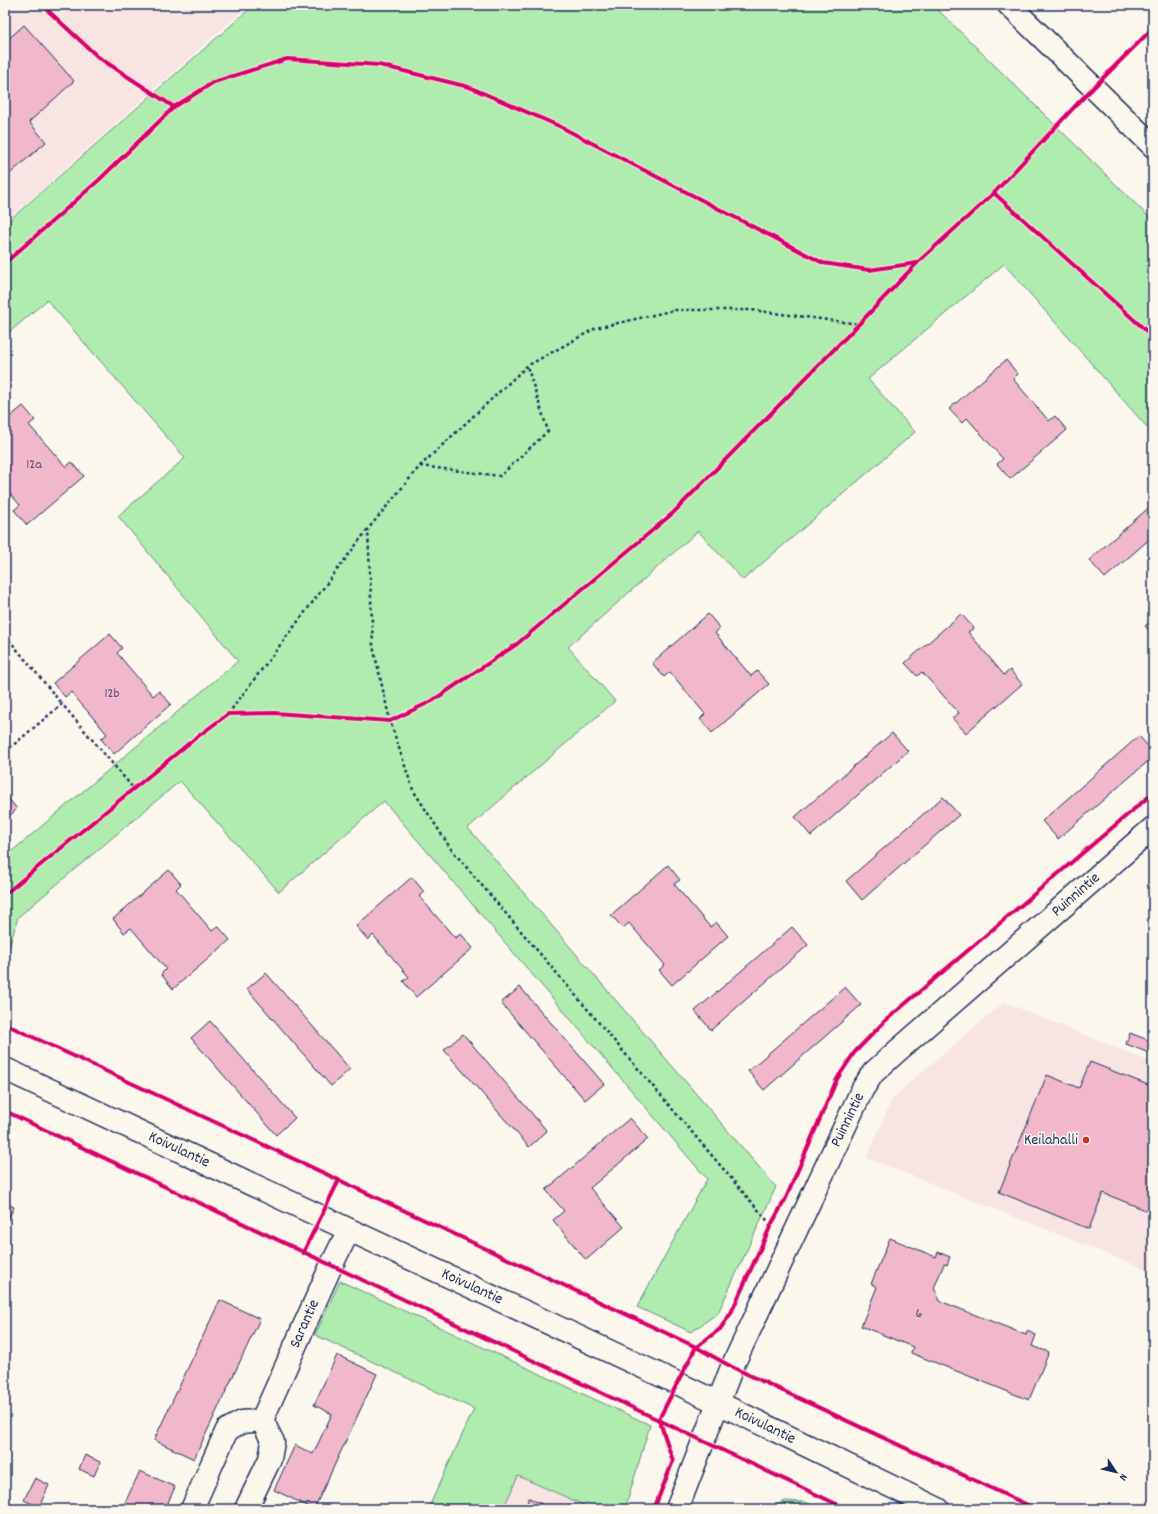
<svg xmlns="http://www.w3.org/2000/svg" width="1158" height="1514" viewBox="0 0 1158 1514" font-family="Dekko,sans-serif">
	<rect width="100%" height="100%" fill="#fbf7ec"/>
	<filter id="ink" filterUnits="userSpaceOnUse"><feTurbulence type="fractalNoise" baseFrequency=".025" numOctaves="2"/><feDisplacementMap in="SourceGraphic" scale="8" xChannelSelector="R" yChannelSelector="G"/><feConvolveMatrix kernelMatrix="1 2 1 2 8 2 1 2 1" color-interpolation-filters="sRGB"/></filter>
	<g filter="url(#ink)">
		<g fill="#f8e4e2">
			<path d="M5 5H249L5 222Z"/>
			<path d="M1004 1002 1153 1063V1272L867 1158 891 1101 904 1087Z"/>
			<path d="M518 1476 593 1509H503Z"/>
		</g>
		<g fill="#b0ebaf" stroke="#668d86">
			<path d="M254 5H933L1153 221V434L1004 264 868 379 915 432 743 580 698 531 568 647 615 701 468 828 776 1187 718 1313 691 1332 637 1307 707 1179 384 801 279 892 180 781 18 917 5 962V857L238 661 118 516 185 458 47 300 5 336V224Z"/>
			<path d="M340 1281 650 1425 625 1509H593L518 1476 503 1509H428L474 1409 315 1335Z"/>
			<path d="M785 1501 805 1502 822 1509H769Z"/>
		</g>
		<g fill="#f1b8cb" stroke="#1b2f5e">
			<path d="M24 25 74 81 29 122 46 142 5 178V42Z"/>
			<path d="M1006 360 1018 374 1013 379 1049 421 1055 416 1067 430 1010 479 997 464 1003 459 967 418 962 423 949 409Z"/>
			<path d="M23 406 35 420 29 425 66 467 72 462 84 476 27 525 14 510 20 505 5 488V421Z"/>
			<path d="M1153 504V536L1105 578 1089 560Z"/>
			<path d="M708 614 720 628 715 633 751 676 757 671 769 684 712 733 700 719 705 714 670 672 664 677 652 663Z"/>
			<path d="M961 614 974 628 968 632 1004 675 1010 670 1022 684 966 733 952 718 959 713 922 672 917 676 905 663Z"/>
			<path d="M1153 619V635L1145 626Z"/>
			<path d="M110 634 122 648 117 653 153 696 159 691 171 704 114 754 101 739 107 734 71 692 65 697 53 683Z"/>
			<path d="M892 733 908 751 811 836 795 817Z"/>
			<path d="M1139 736 1153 752V757L1058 839 1042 821Z"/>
			<path d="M5 794 17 809 5 820Z"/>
			<path d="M943 797 959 815 862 900 846 881Z"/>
			<path d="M668 865 680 880 674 884 710 927 716 922 728 936 672 985 659 970 665 965 629 923 623 928 611 915Z"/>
			<path d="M169 870 181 884 176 889 212 931 218 926 230 940 173 989 161 974 166 969 131 928 124 933 113 919Z"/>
			<path d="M412 877 424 892 419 896 455 938 461 934 473 948 416 997 403 981 409 977 373 935 368 940 356 926Z"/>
			<path d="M792 927 808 945 711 1030 695 1011Z"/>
			<path d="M266 973 350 1069 331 1086 247 989Z"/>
			<path d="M520 987 604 1084 585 1100 501 1003Z"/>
			<path d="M845 987 861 1005 764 1090 748 1071Z"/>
			<path d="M210 1021 295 1118 276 1135 191 1038Z"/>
			<path d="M1130 1033 1153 1042 1149 1053 1126 1044Z"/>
			<path d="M463 1034 547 1131 529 1147 444 1050Z"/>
			<path d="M1090 1062 1153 1087V1213L1103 1193 1089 1229 999 1192 1047 1075 1079 1088Z"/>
			<path d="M630 1118 648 1139 590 1188 624 1227 586 1260 553 1220 564 1211 546 1190Z"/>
			<path d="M5 1203 14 1207 5 1226Z"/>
			<path d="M890 1238 936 1257 938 1252 950 1257 947 1265 944 1264 934 1288 940 1301 1026 1335 1027 1331 1036 1335 1032 1346 1049 1352 1029 1400 911 1353 913 1347 861 1326 877 1287 871 1284Z"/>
			<path d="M220 1300 260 1319 194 1459 154 1440Z"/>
			<path d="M337 1355 377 1374 314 1509 274 1490 295 1445 313 1454 332 1414 314 1405Z"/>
			<path d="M85 1455 100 1462 94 1476 79 1469Z"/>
			<path d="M140 1471 175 1487 165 1509H122Z"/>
			<path d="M35 1478 49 1485 39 1507 24 1500Z"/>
			<path d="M529 1498 552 1509H524Z"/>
		</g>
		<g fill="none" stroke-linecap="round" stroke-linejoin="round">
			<defs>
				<g id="street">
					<path d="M718 1403 732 1367 862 1090 873 1073 895 1053 1153 828"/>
					<path d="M262 1420 331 1266 349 1230"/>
					<path d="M192 1509 227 1430 242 1422 262 1420"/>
					<path d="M246 1509 270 1459 273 1442 262 1420"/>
				</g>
				<g id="secondary">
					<path d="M5 1069 677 1383 938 1509"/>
					<path d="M677 1509 718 1403"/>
				</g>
				<path id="primary" d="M1009 5 1153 146"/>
			</defs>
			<use href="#street" stroke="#1b2f5e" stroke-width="25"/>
			<use href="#secondary" stroke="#1b2f5e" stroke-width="25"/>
			<use href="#primary" stroke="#1b2f5e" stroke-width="25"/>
			<g stroke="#1b2f5e" stroke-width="2.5" stroke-dasharray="3 3" stroke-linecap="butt">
				<path d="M420 466 500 476 548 431 527 366"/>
				<path d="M5 635 62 704"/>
				<path d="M228 714 368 529"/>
				<path d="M5 752 62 704 134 789"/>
				<path d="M771 1225 451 849 413 790 390 721 373 646 368 529 420 466 527 366 596 328 675 310H751L859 324"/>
			</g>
			<use href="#street" stroke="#fbf7ec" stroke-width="22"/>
			<use href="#secondary" stroke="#fbf7ec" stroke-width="22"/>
			<use href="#primary" stroke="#fbf7ec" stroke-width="22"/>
			<defs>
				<g id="cycleway">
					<path d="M42 5 98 57 174 107"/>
					<path d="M994 193 1153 337"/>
					<path d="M5 263 99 180 174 107 214 82 287 59 379 65 469 87 559 126 823 263 869 270 917 263"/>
					<path d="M5 894 193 740 228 714 274 713 390 721 432 701 517 644 673 513 859 324 917 263 994 193 1078 103 1153 28"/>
					<path d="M5 1024 696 1347 732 1367 1036 1509"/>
					<path d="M5 1111C285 1244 567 1376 847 1509"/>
					<path d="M303 1253 339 1180"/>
					<path d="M654 1509 673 1461 659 1419 696 1347 720 1329 731 1313 771 1225 786 1198 837 1079 854 1053 885 1021 1153 793"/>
				</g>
			</defs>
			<use href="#cycleway" stroke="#fbf7ec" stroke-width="6"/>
			<use href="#cycleway" stroke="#d6006c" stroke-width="4"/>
		</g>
	</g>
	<circle fill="#c8321e" stroke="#fbf7ec" stroke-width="1.5" cx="1086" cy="1140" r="4"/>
	<g text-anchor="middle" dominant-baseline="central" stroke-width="3" stroke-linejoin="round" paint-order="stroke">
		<g font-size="14" fill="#505179">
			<text x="34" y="465">12a</text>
			<text x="112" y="694">12b</text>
			<text x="919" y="1314">6</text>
		</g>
		<g font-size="16" fill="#1b2f5e" stroke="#fbf7ec">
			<text transform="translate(1076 895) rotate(-41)">Puinnintie</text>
			<text transform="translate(848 1120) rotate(-64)">Puinnintie</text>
			<text transform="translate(179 1150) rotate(25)">Koivulantie</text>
			<text transform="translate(472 1287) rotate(25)">Koivulantie</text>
			<text transform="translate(305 1324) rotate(-66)">Sarantie</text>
			<text transform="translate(765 1426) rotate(26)">Koivulantie</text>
		</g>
		<g font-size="16" fill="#1b2f5e" stroke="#fbf7ec" text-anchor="end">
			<text x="1078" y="1140">Keilahalli</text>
		</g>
	</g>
	<rect width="1158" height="1514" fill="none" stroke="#fbf7ec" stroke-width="20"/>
	<rect x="10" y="10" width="1138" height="1494" fill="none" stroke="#1b2f5e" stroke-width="1.5" filter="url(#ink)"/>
	<g transform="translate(1116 1472) rotate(125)" stroke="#fbf7ec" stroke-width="3" paint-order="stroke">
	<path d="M0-3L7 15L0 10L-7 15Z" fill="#1b2f5e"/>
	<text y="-6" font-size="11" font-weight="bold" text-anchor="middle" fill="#1b2f5e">N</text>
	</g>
</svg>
